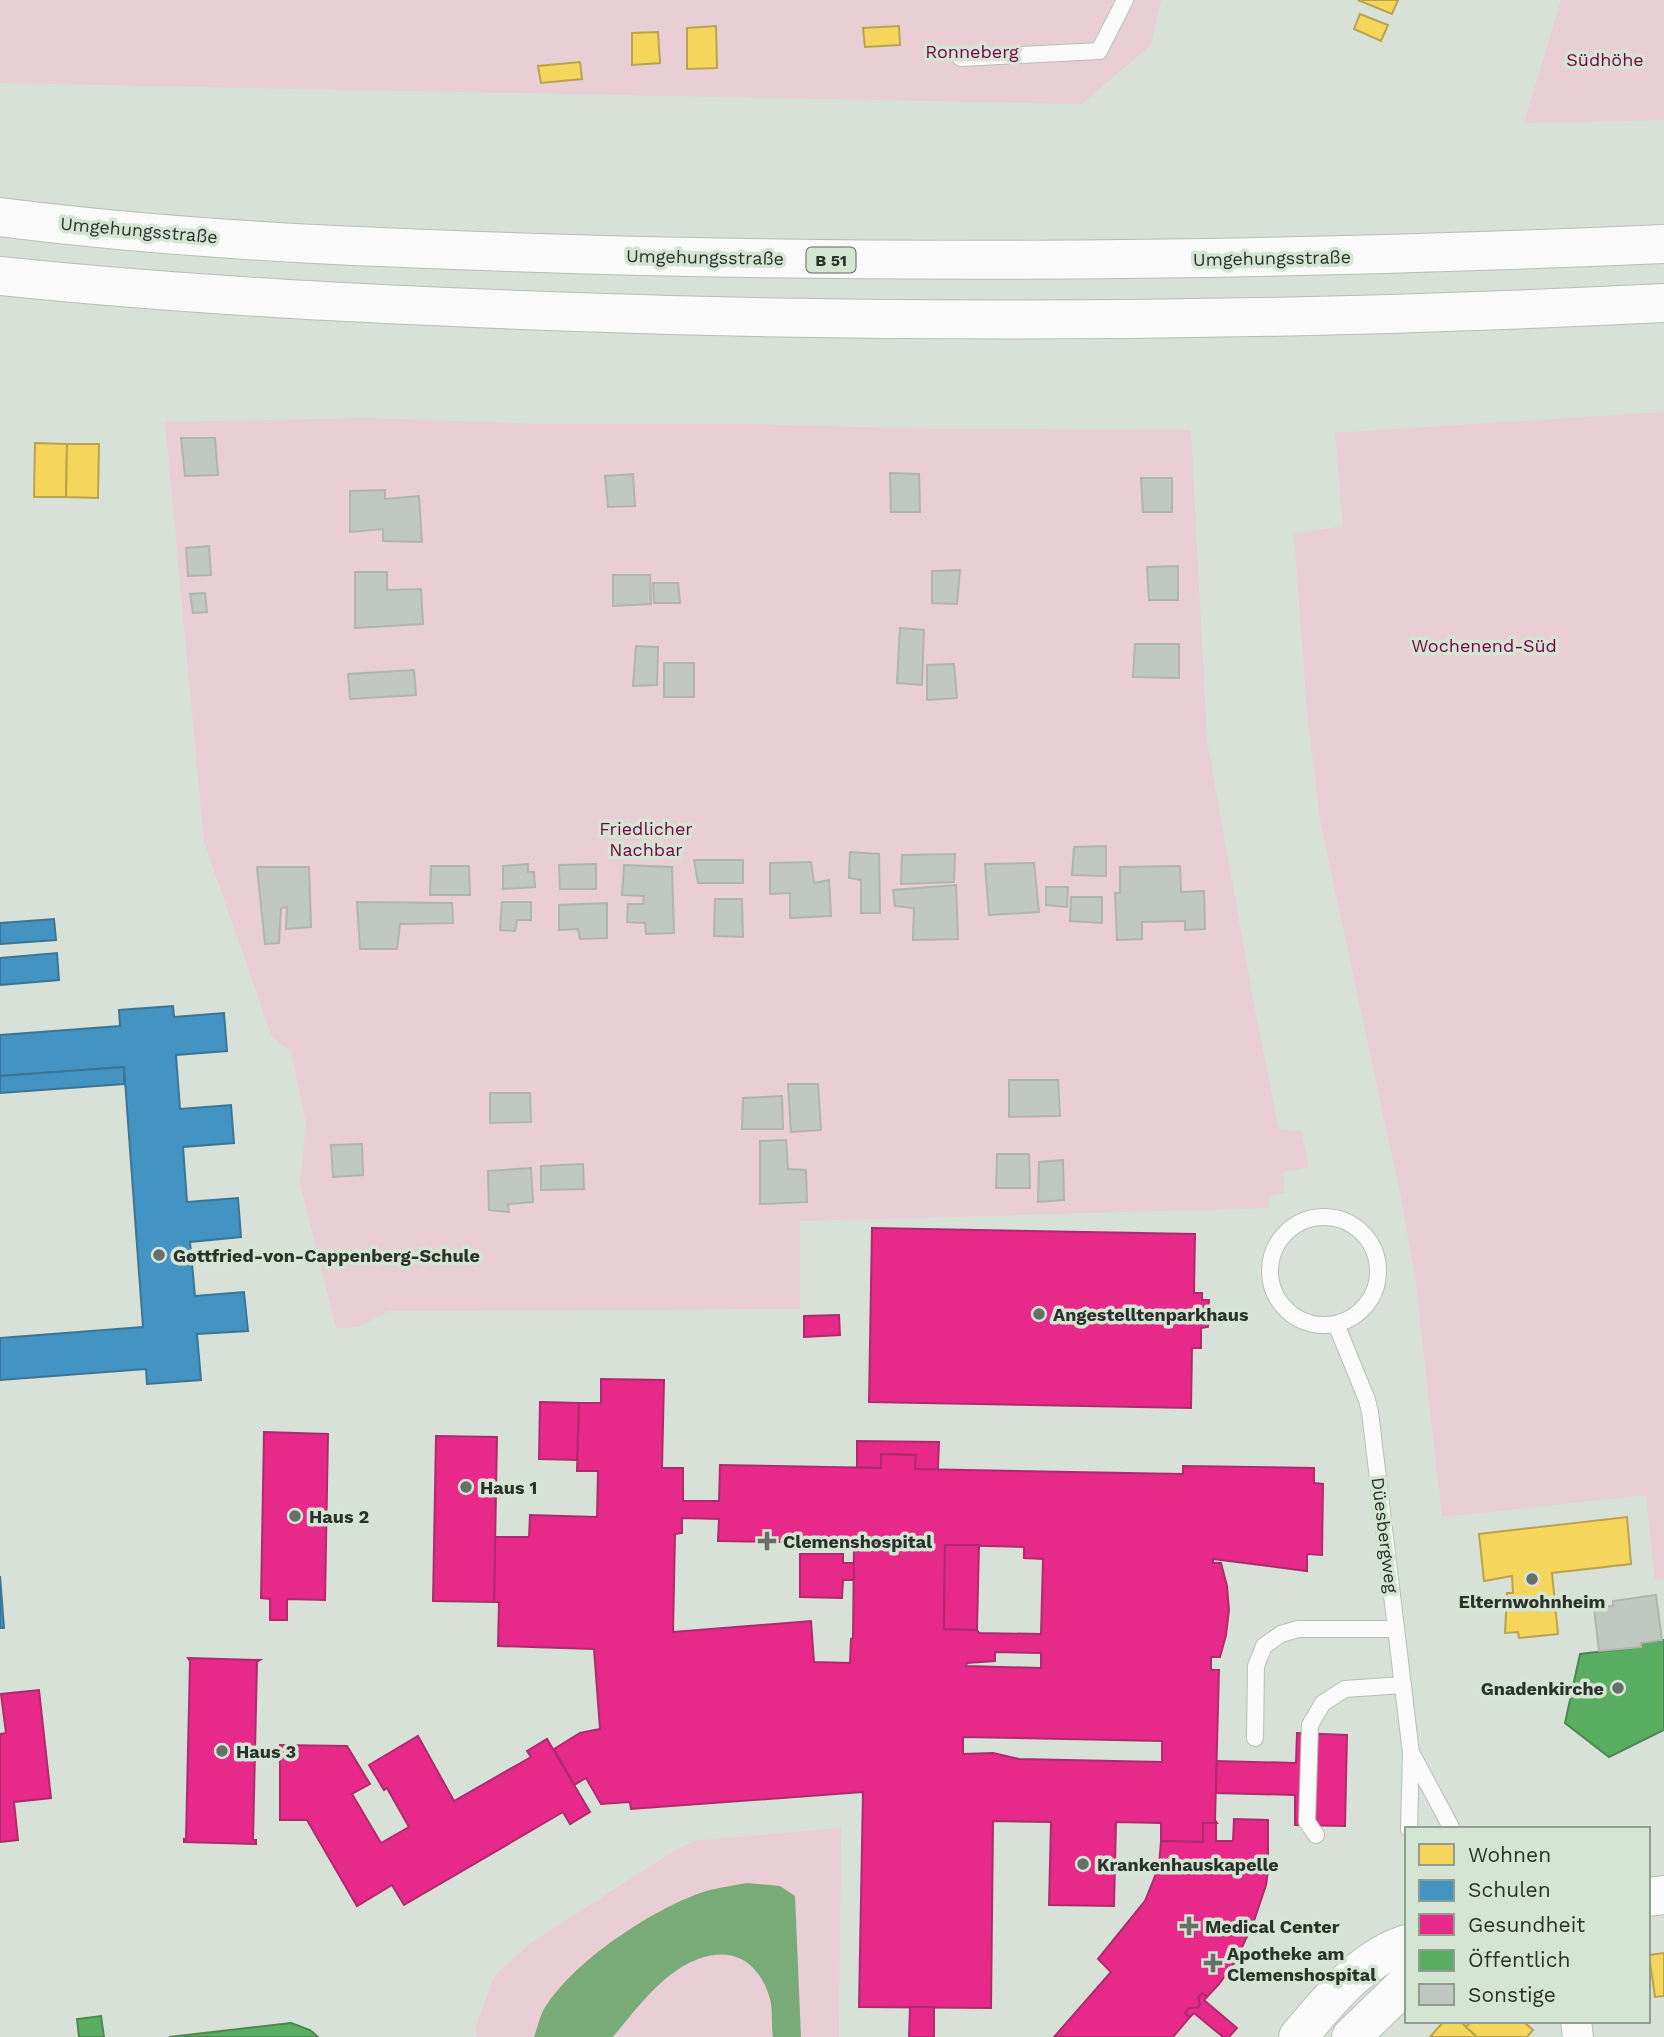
<svg xmlns="http://www.w3.org/2000/svg" width="1664" height="2037" viewBox="0 0 1664 2037" font-family="'Work Sans',sans-serif">
	<rect width="100%" height="100%" fill="#d8e1d8"/>
	<g fill="#e9ced6">
		<path d="M0 0H1161L1151 45 1082 104 0 83Z"/>
		<path d="M1561 0H1664V120L1524 123Z"/>
		<path d="M1664 412V1579L1655 1580 1646 1495 1442 1517 1415 1277 1400 1193 1321 825 1307 712 1294 534 1343 526 1335 433Z"/>
		<path d="M368 418 539 424H744L934 429 1191 430 1207 740 1253 999 1279 1130 1301 1131 1309 1167 1283 1172 1284 1193 1270 1196 1269 1208 800 1221V1309L389 1311 358 1327 336 1328 300 1184 306 1125 291 1051 272 1037 204 842 165 422Z"/>
		<path d="M841 1828 839 2037H477L476 2026 494 1977 529 1944 666 1856 693 1841Z"/>
	</g>
	<path fill="#79ab79" d="M747 1883 780 1886 795 1896 801 2037H773C771 2025 773 2011 770 1999 756 1950 717 1943 677 1970 652 1987 632 2014 613 2037H534C537 2029 539 2019 543 2011 570 1963 657 1905 710 1890 722 1887 735 1885 747 1883Z"/>
	<g fill="#f6d55c" stroke="#b9a44d" stroke-width="2">
		<path d="M1358 0H1398L1392 14Z"/>
		<path d="M1360 14 1388 25 1381 41 1354 29Z"/>
		<path d="M716 26 717 68 687 69V28Z"/>
		<path d="M899 26 900 45 865 47 863 28Z"/>
		<path d="M658 32 660 63 632 65V33Z"/>
		<path d="M580 62 582 79 541 83 538 66Z"/>
		<path d="M35 443 67 444 66 497H34Z"/>
		<path d="M67 444H99L98 498 66 497Z"/>
		<path d="M1627 1517 1631 1564 1552 1573 1558 1634 1519 1638 1518 1632 1505 1633 1507 1593H1513L1512 1576 1484 1581 1479 1534Z"/>
		<path d="M1664 1953V1996L1655 1997 1649 1955Z"/>
		<path d="M1444 2021H1460L1477 2037H1430Z"/>
		<path d="M1471 2021H1523L1533 2030 1527 2037H1477L1466 2027Z"/>
	</g>
	<g fill="#4393c3" stroke="#3c7695" stroke-width="2">
		<path d="M54 919 56 940 0 944V923Z"/>
		<path d="M57 953 59 980 0 985V958Z"/>
		<path d="M173 1006 174 1017 224 1013 227 1051 176 1055 180 1109 231 1105 234 1143 183 1147 187 1202 238 1198 241 1237 190 1242 195 1296 244 1292 248 1331 197 1334 201 1380 147 1384 146 1369 0 1380V1338L143 1327 124 1067 0 1076V1035L120 1026 119 1010Z"/>
		<path d="M124 1067V1084L0 1093V1076Z"/>
		<path d="M0 1576 4 1628H0Z"/>
	</g>
	<g fill="#e7298a" stroke="#af2b6e" stroke-width="2" fill-rule="evenodd">
		<path d="M872 1228 1195 1234 1194 1293H1202V1300H1209L1208 1327 1201 1328V1348H1192L1191 1408 869 1402Z"/>
		<path d="M839 1315 840 1335 804 1337V1316Z"/>
		<path d="M601 1379 664 1380 662 1468H683V1501H719L720 1465 881 1468V1454L916 1455 915 1469 1183 1474V1466L1314 1468V1483L1323 1484 1322 1555 1307 1554V1571L1213 1559V1563H1221L1227 1586 1229 1610 1226 1635 1220 1657H1211V1670H1219L1215 1820 1217 1823H1203V1842L1161 1841V1823L1116 1822 1114 1906 1049 1905 1051 1822 993 1821 991 2008 859 2007 863 1792 631 1809 630 1802 601 1804 586 1778 574 1785 554 1749 580 1733 600 1729 594 1649 498 1646 499 1602H494L495 1537H529L530 1515 597 1517 598 1471H577L579 1403H601ZM682 1518 719 1519 718 1541 854 1543 853 1638 851 1639 850 1663 814 1662 811 1621 673 1632 675 1534 682 1533ZM945 1545 1024 1547V1558L1043 1559 1041 1634 979 1633 977 1630 944 1629ZM995 1652 1041 1653V1668L966 1666 967 1663 995 1661ZM963 1737 1162 1741V1762L1019 1759 993 1753 963 1754Z"/>
		<path d="M540 1402 579 1403 577 1460 539 1459Z"/>
		<path d="M264 1432 328 1434 325 1600 287 1599V1620H270V1599L261 1598Z"/>
		<path d="M436 1436 497 1437 494 1602 433 1601Z"/>
		<path d="M857 1441 939 1442 938 1469H915L916 1455 898 1454H881V1468L857 1467Z"/>
		<path d="M945 1545H979L977 1630 944 1629Z"/>
		<path d="M800 1554H843V1563H854V1580H843L842 1598 800 1597Z"/>
		<path d="M188 1658 260 1660 257 1662 253 1840H256V1844L184 1842V1839L186 1840 190 1661Z"/>
		<path d="M39 1690 51 1798 14 1802 18 1840 0 1842V1734L6 1733 1 1694Z"/>
		<path d="M1297 1733 1347 1735 1345 1826 1295 1825V1795L1216 1793 1217 1761 1296 1763Z"/>
		<path d="M418 1736 454 1801 531 1757 527 1751 547 1739 590 1812 570 1824 563 1812 404 1905 392 1885 357 1906 307 1820H280V1745L347 1746 370 1784 352 1794 381 1843 409 1827 387 1788 384 1790 369 1765Z"/>
		<path d="M1234 1819 1268 1820V1871L1266 1885 1253 1924 1235 1962 1219 1984 1207 1997 1202 1993 1198 1998 1200 2004 1198 2008H1189L1185 2013 1190 2017 1173 2037H1054L1111 1972 1098 1959 1145 1901 1159 1866 1161 1841 1203 1842V1823H1216V1841H1233Z"/>
		<path d="M1202 1993 1207 1997 1204 2000 1237 2028 1229 2037H1223L1194 2013 1190 2017 1185 2013 1189 2008H1198L1200 2004 1198 1998Z"/>
		<path d="M910 2007H934V2037H909Z"/>
	</g>
	<g fill="#5aae61" stroke="#4c8851" stroke-width="2">
		<path d="M1662 1640H1664V1730L1609 1757 1565 1723 1580 1654 1641 1647V1643Z"/>
		<path d="M101 2016 104 2037H79L77 2019Z"/>
		<path d="M291 2023 310 2030 318 2037H169Z"/>
	</g>
	<g fill="#c1c8c1" stroke="#afb6af" stroke-width="2">
		<path d="M181 438H215L218 475 185 476Z"/>
		<path d="M890 473 919 474 920 512H891Z"/>
		<path d="M633 474 635 506 608 507 605 476Z"/>
		<path d="M1141 478H1172V512H1143Z"/>
		<path d="M385 490V499L419 496 422 542 383 541V529L350 532V491Z"/>
		<path d="M209 546 211 575 188 576 186 548Z"/>
		<path d="M1178 566V600H1149L1147 567Z"/>
		<path d="M960 570 957 604 932 603V571Z"/>
		<path d="M355 572H387V590L421 589 423 624 355 628Z"/>
		<path d="M613 575H650L651 604 613 606Z"/>
		<path d="M653 583H678L680 603H654Z"/>
		<path d="M205 593 207 612 193 613 190 594Z"/>
		<path d="M900 628 924 630 922 685 897 683Z"/>
		<path d="M1135 644H1179V678L1133 677Z"/>
		<path d="M636 646 658 647 657 685 633 686Z"/>
		<rect x="664" y="663" width="30" height="34"/>
		<path d="M954 664 957 698 927 700V665Z"/>
		<path d="M414 670 416 695 350 699 348 674Z"/>
		<path d="M1106 846V876L1072 875 1074 847Z"/>
		<path d="M850 852 879 854 880 913H861V880L849 878Z"/>
		<path d="M955 854 954 882 901 884 902 855Z"/>
		<path d="M694 860H743V883H698Z"/>
		<path d="M811 862 814 883 829 880 831 916 790 918V893L770 894V863Z"/>
		<path d="M1034 863 1039 912 989 915 985 864Z"/>
		<path d="M528 864V872H534L535 887 503 889V866Z"/>
		<path d="M596 864V889H560L559 865Z"/>
		<path d="M624 865 672 867 674 933 646 934 645 923 627 922 628 904H643L644 896 622 895Z"/>
		<path d="M431 866H469L470 895H430Z"/>
		<path d="M1180 866 1181 892 1204 891 1205 929 1185 930V921L1142 922V939L1117 940 1115 893H1120V867Z"/>
		<path d="M257 867H309L311 927 286 929 287 907 281 908 279 943 265 944Z"/>
		<path d="M956 885 958 939 913 940 914 908 895 906 893 890Z"/>
		<path d="M1046 887H1068L1067 907 1046 905Z"/>
		<path d="M1071 897H1102V923L1070 921Z"/>
		<path d="M715 899H742L743 937 714 936Z"/>
		<path d="M357 902 452 903 453 923 400 924 397 949H360Z"/>
		<path d="M502 902H531V920H517L515 931 500 930Z"/>
		<path d="M607 903V938L580 939 578 929 559 930V905Z"/>
		<path d="M1009 1080H1058L1060 1116 1009 1117Z"/>
		<path d="M788 1084H818L821 1130 791 1132Z"/>
		<path d="M490 1093H530L531 1122 490 1123Z"/>
		<path d="M782 1096 783 1129H742L743 1098Z"/>
		<path d="M786 1140 788 1169 806 1170 807 1202 760 1204V1141Z"/>
		<path d="M362 1144 363 1175 333 1177 331 1145Z"/>
		<path d="M997 1154H1029L1030 1188H996Z"/>
		<path d="M1063 1160 1064 1200 1038 1202 1039 1162Z"/>
		<path d="M583 1164 584 1189 541 1190V1166Z"/>
		<path d="M531 1168 533 1202 508 1204 509 1212 489 1210 488 1171Z"/>
		<path d="M1656 1595 1662 1640 1641 1643V1647L1599 1651 1594 1608 1613 1606V1601Z"/>
	</g>
	<g fill="none" stroke-linecap="round" stroke-linejoin="round">
		<defs>
			<g id="service">
				<path d="M961 58 1099 51 1125 0"/>
				<circle cx="1324" cy="1271" r="54"/>
				<path d="M1336 1324 1367 1400 1370 1412 1411 1753 1409 1829"/>
				<path d="M1255 1738 1256 1666 1264 1646 1281 1634 1298 1629H1396"/>
				<path d="M1412 1754 1452 1829"/>
				<path d="M1316 1835 1307 1822 1310 1725 1323 1703 1345 1689 1403 1685"/>
			</g>
			<path id="minor" d="M1576 2021 1578 2037"/>
			<g id="tertiary">
				<path d="M1648 1897 1664 1895"/>
				<path d="M1298 2037C1328 2002 1361 1958 1407 1944"/>
				<path d="M1351 2037 1407 1983"/>
			</g>
			<g id="trunk">
				<path d="M0 217C213 244 429 250 643 256 984 264 1324 259 1664 244"/>
				<path d="M0 276C192 296 384 305 576 312 939 325 1302 321 1664 303"/>
			</g>
		</defs>
		<use href="#service" stroke="#b8bfb7" stroke-width="18"/>
		<use href="#minor" stroke="#b8bfb7" stroke-width="32"/>
		<use href="#tertiary" stroke="#b8bfb7" stroke-width="40"/>
		<use href="#trunk" stroke="#b8bfb7" stroke-width="40"/>
		<use href="#service" stroke="#f9faf9" stroke-width="16"/>
		<use href="#minor" stroke="#f9faf9" stroke-width="30"/>
		<use href="#tertiary" stroke="#f9faf9" stroke-width="38"/>
		<use href="#trunk" stroke="#f9faf9" stroke-width="38"/>
	</g>
	<g fill="#686f68" stroke="#d5e5d4" stroke-width="2.5">
		<circle cx="159" cy="1255" r="7"/>
		<circle cx="1039" cy="1314" r="7"/>
		<circle cx="466" cy="1487" r="7"/>
		<circle cx="295" cy="1516" r="7"/>
		<path d="M763.5 1530.5h7v7h7v7h-7v7h-7v-7h-7v-7h7z"/>
		<circle cx="1532" cy="1579" r="7"/>
		<circle cx="1618" cy="1688" r="7"/>
		<circle cx="222" cy="1751" r="7"/>
		<circle cx="1083" cy="1864" r="7"/>
		<path d="M1185.5 1915.5h7v7h7v7h-7v7h-7v-7h-7v-7h7z"/>
		<path d="M1209.5 1952.5h7v7h7v7h-7v7h-7v-7h-7v-7h7z"/>
	</g>
	<g text-anchor="middle" dominant-baseline="central" stroke-width="7" stroke-linejoin="round" paint-order="stroke">
		<rect fill="#d5e5d4" stroke="#5e675e" stroke-width="2" x="806.5" y="247.5" width="49" height="25" rx="5"/>
		<g font-size="16" font-weight="bold" fill="#2b312b">
			<text x="831" y="260">B 51</text>
		</g>
		<g font-size="18" fill="#760147" stroke="#d5e5d4">
			<text x="972" y="51">Ronneberg</text>
			<text x="1605" y="59">Südhöhe</text>
			<text x="1484" y="645">Wochenend-Süd</text>
			<text x="646" y="828">Friedlicher<tspan x="646" dy="21">Nachbar</tspan></text>
		</g>
		<g font-size="18" fill="#2b312b" stroke="#d5e5d4">
			<text transform="translate(139 230) rotate(5)">Umgehungsstraße</text>
			<text transform="translate(705 257) rotate(1)">Umgehungsstraße</text>
			<text transform="translate(1272 258) rotate(-1)">Umgehungsstraße</text>
			<text transform="translate(1385 1535) rotate(83)">Düesbergweg</text>
		</g>
		<g font-size="18" font-weight="bold" fill="#2b312b" stroke="#d5e5d4" text-anchor="start">
			<text x="173" y="1255">Gottfried-von-Cappenberg-Schule</text>
			<text x="1053" y="1314">Angestelltenparkhaus</text>
			<text x="480" y="1487">Haus 1</text>
			<text x="309" y="1516">Haus 2</text>
			<text x="783" y="1541">Clemenshospital</text>
			<text x="1532" y="1601" text-anchor="middle">Elternwohnheim</text>
			<text x="1604" y="1688" text-anchor="end">Gnadenkirche</text>
			<text x="236" y="1751">Haus 3</text>
			<text x="1097" y="1864">Krankenhauskapelle</text>
			<text x="1205" y="1926">Medical Center</text>
			<text x="1227" y="1953">Apotheke am<tspan x="1227" dy="21">Clemenshospital</tspan></text>
		</g>
	</g>
	<rect x="1405" y="1827" width="245" height="196" fill="#d5e5d4" stroke="#919d90" stroke-width="2"/>
	<rect x="1419" y="1844" width="35" height="21" fill="#f6d55c" stroke="#919d90" stroke-width="2"/>
	<text x="1468" y="1862" font-size="21" fill="#2b312b">Wohnen</text>
	<rect x="1419" y="1880" width="35" height="21" fill="#4393c3" stroke="#919d90" stroke-width="2"/>
	<text x="1468" y="1897" font-size="21" fill="#2b312b">Schulen</text>
	<rect x="1419" y="1914" width="35" height="21" fill="#e7298a" stroke="#919d90" stroke-width="2"/>
	<text x="1468" y="1932" font-size="21" fill="#2b312b">Gesundheit</text>
	<rect x="1419" y="1950" width="35" height="21" fill="#5aae61" stroke="#919d90" stroke-width="2"/>
	<text x="1468" y="1967" font-size="21" fill="#2b312b">Öffentlich</text>
	<rect x="1419" y="1984" width="35" height="21" fill="#c1c8c1" stroke="#919d90" stroke-width="2"/>
	<text x="1468" y="2002" font-size="21" fill="#2b312b">Sonstige</text>
</svg>
